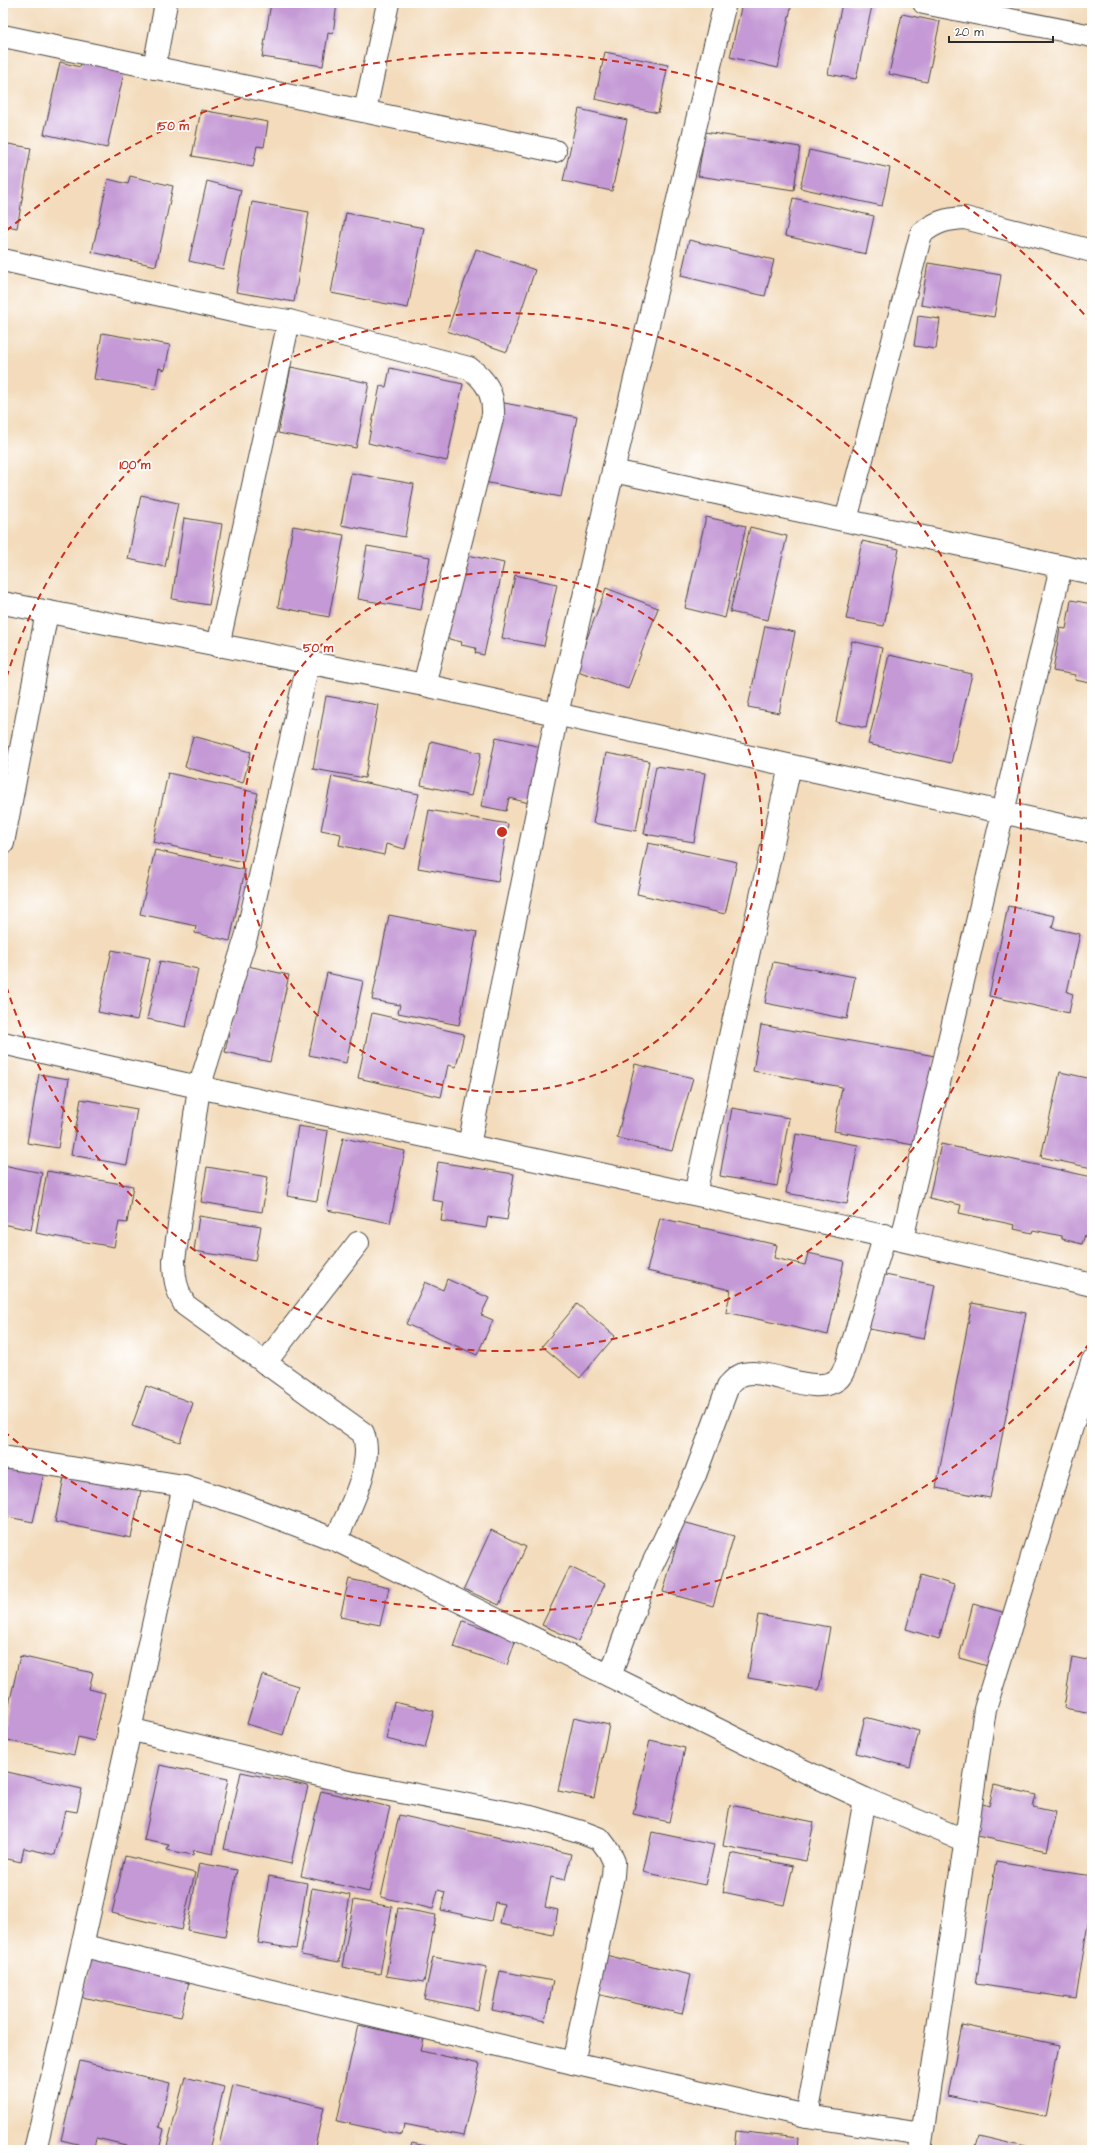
<svg xmlns="http://www.w3.org/2000/svg" width="1095" height="2153" viewBox="0 0 1095 2153" font-family="'Architects Daughter',sans-serif">
	<rect width="100%" height="100%" fill="#fff"/>
	<filter id="ink" filterUnits="userSpaceOnUse"><feTurbulence type="fractalNoise" baseFrequency=".025" numOctaves="2"/><feDisplacementMap in="SourceGraphic" scale="8" xChannelSelector="R" yChannelSelector="G"/><feConvolveMatrix kernelMatrix="1 2 1 2 8 2 1 2 1" color-interpolation-filters="sRGB"/></filter>
	<filter id="wash" filterUnits="userSpaceOnUse"><feTurbulence type="fractalNoise" baseFrequency=".012" numOctaves="4" result="noise"/><feDisplacementMap in="SourceGraphic" scale="16" xChannelSelector="R" yChannelSelector="G"/><feGaussianBlur stdDeviation="0.9" result="paint"/><feColorMatrix in="noise" values="0 0 0 0 0 0 0 0 0 0 0 0 0 0 0 0 0 1.4 0 .05"/><feComposite in="paint" operator="in"/></filter>
	<g filter="url(#wash)">
		<rect width="100%" height="100%" fill="#f3dbbb"/>
		<g id="blocks">
			<g fill="#c499d5">
				<path d="M271 3H337L333 34 328 33 323 66 262 57Z"/>
				<path d="M742 3H792L778 68 730 57Z"/>
				<path d="M842 3 872 6 856 79 828 74Z"/>
				<path d="M902 14 940 22 927 82 889 74Z"/>
				<path d="M605 52 668 65 658 113 595 99Z"/>
				<path d="M82 59 125 68 107 148 44 134 60 62 80 67Z"/>
				<path d="M579 109 627 120 612 191 563 181Z"/>
				<path d="M201 110 268 122 264 147 257 146 253 167 192 156Z"/>
				<path d="M705 132 800 147 794 190 698 176Z"/>
				<path d="M3 143 31 148 17 228 3 225Z"/>
				<path d="M809 150 890 168 882 206 800 188Z"/>
				<path d="M130 176 173 186 156 266 92 252 108 179 128 184Z"/>
				<path d="M207 181 241 190 223 269 189 261Z"/>
				<path d="M793 198 874 216 866 254 785 236Z"/>
				<path d="M252 202 309 212 294 302 236 292Z"/>
				<path d="M346 213 424 228 408 308 331 293Z"/>
				<path d="M689 240 774 260 765 296 681 276Z"/>
				<path d="M476 249 535 270 507 352 447 331Z"/>
				<path d="M928 263 1001 275 994 317 921 305Z"/>
				<path d="M918 316 940 319 936 349 914 346Z"/>
				<path d="M102 333 170 345 165 370 159 368 155 389 94 379Z"/>
				<path d="M291 367 369 383 356 448 278 433Z"/>
				<path d="M390 368 463 384 447 461 368 443 380 386 386 387Z"/>
				<path d="M499 402 577 417 561 497 484 482Z"/>
				<path d="M351 473 414 484 405 537 341 525Z"/>
				<path d="M141 495 178 503 165 567 128 559Z"/>
				<path d="M706 517 746 526 725 618 685 608Z"/>
				<path d="M184 518 222 524 209 605 172 599Z"/>
				<path d="M293 526 344 535 329 617 278 607Z"/>
				<path d="M750 527 787 536 768 620 730 612Z"/>
				<path d="M862 541 899 549 884 626 846 619Z"/>
				<path d="M367 546 430 557 421 610 358 599Z"/>
				<path d="M454 552 504 563 484 655 475 653 476 648 461 645 462 642 436 636Z"/>
				<path d="M515 575 557 584 544 646 502 638Z"/>
				<path d="M606 588 658 608 628 689 575 670Z"/>
				<path d="M1071 600 1092 604V678L1090 683 1075 680 1076 675 1053 671 1060 628 1066 629Z"/>
				<path d="M765 626 795 632 779 713 748 707Z"/>
				<path d="M852 641 882 648 866 728 836 722Z"/>
				<path d="M889 655 972 674 951 763 868 744Z"/>
				<path d="M326 696 378 705 365 778 313 769Z"/>
				<path d="M193 736 251 752 243 783 185 767Z"/>
				<path d="M496 737 541 747 529 803 509 798 506 811 481 806Z"/>
				<path d="M431 741 481 753 471 796 421 785Z"/>
				<path d="M606 753 649 761 636 831 593 823Z"/>
				<path d="M656 766 705 773 694 842 644 834Z"/>
				<path d="M168 773 258 793 243 862 153 842Z"/>
				<path d="M332 776 419 794 405 849 386 844 384 855 339 845 341 834 321 830Z"/>
				<path d="M429 810 508 824 498 882 418 868Z"/>
				<path d="M648 843 737 862 725 914 637 894Z"/>
				<path d="M155 850 245 870 230 941 195 933 196 926 140 914Z"/>
				<path d="M1008 906 1055 916 1052 928 1080 934 1067 992 1073 994 1069 1013 989 996Z"/>
				<path d="M389 915 477 932 459 1025 398 1013 400 1005 372 1000Z"/>
				<path d="M112 950 150 958 137 1020 98 1012Z"/>
				<path d="M160 961 198 969 186 1027 147 1019Z"/>
				<path d="M773 962 855 977 847 1019 765 1003Z"/>
				<path d="M243 965 289 975 270 1062 225 1052Z"/>
				<path d="M327 973 363 981 346 1063 309 1055Z"/>
				<path d="M372 1013 464 1034 456 1067 448 1065 441 1097 358 1078Z"/>
				<path d="M761 1025 935 1056 919 1146 834 1131 842 1087 753 1071Z"/>
				<path d="M635 1064 693 1078 672 1151 617 1138Z"/>
				<path d="M1060 1072 1092 1079V1168L1041 1157Z"/>
				<path d="M39 1074 69 1079 58 1148 27 1143Z"/>
				<path d="M81 1099 137 1109 127 1165 71 1155Z"/>
				<path d="M732 1108 789 1118 777 1186 720 1176Z"/>
				<path d="M298 1126 328 1131 317 1201 287 1196Z"/>
				<path d="M796 1134 858 1145 847 1204 786 1193Z"/>
				<path d="M343 1138 405 1151 390 1223 327 1210Z"/>
				<path d="M941 1144 1092 1177V1236L1085 1235 1082 1244 1062 1239V1236L1033 1230 1032 1233 1014 1229 1015 1225 959 1213 961 1205 929 1198Z"/>
				<path d="M438 1162 514 1174 507 1220 488 1217 486 1228 441 1221 444 1202 432 1200Z"/>
				<path d="M3 1165 42 1173 31 1230 3 1224Z"/>
				<path d="M207 1167 268 1177 262 1212 201 1202Z"/>
				<path d="M47 1171 133 1186 127 1223 119 1222 114 1247 36 1233Z"/>
				<path d="M199 1216 261 1226 255 1261 194 1251Z"/>
				<path d="M660 1218 777 1245 774 1258 805 1265 808 1253 844 1261 828 1335 726 1312 731 1290 647 1271Z"/>
				<path d="M880 1274 935 1285 924 1339 869 1329Z"/>
				<path d="M447 1279 489 1298 481 1315 493 1320 477 1355 406 1324 425 1282 443 1290Z"/>
				<path d="M972 1303 1026 1313 990 1498 936 1488Z"/>
				<path d="M577 1304 615 1336 580 1378 542 1346Z"/>
				<path d="M146 1386 193 1403 180 1442 132 1426Z"/>
				<path d="M3 1460 45 1469 33 1522 3 1516Z"/>
				<path d="M66 1468 142 1485 131 1538 55 1522Z"/>
				<path d="M683 1522 734 1536 713 1606 663 1592Z"/>
				<path d="M491 1530 526 1547 499 1605 464 1589Z"/>
				<path d="M570 1567 605 1584 578 1641 542 1625Z"/>
				<path d="M921 1575 954 1585 939 1639 906 1629Z"/>
				<path d="M349 1579 389 1588 380 1625 340 1617Z"/>
				<path d="M973 1604 1006 1613 991 1667 959 1658Z"/>
				<path d="M758 1615 830 1627 819 1690 748 1678Z"/>
				<path d="M463 1621 516 1639 507 1665 454 1647Z"/>
				<path d="M20 1656 93 1673 89 1689 105 1693 94 1741 78 1737 74 1755 3 1739V1731Z"/>
				<path d="M1072 1657 1092 1661V1713L1064 1708Z"/>
				<path d="M262 1675 298 1686 283 1735 247 1724Z"/>
				<path d="M394 1702 434 1711 425 1748 386 1739Z"/>
				<path d="M574 1717 609 1725 594 1798 558 1791Z"/>
				<path d="M865 1717 919 1731 910 1767 856 1753Z"/>
				<path d="M650 1740 685 1748 669 1822 633 1814Z"/>
				<path d="M160 1765 228 1779 213 1854 194 1850 193 1855 167 1850 169 1845 144 1840Z"/>
				<path d="M3 1771 82 1789 77 1812 65 1810 55 1855 24 1848 21 1862 3 1858Z"/>
				<path d="M241 1772 308 1786 291 1864 224 1849Z"/>
				<path d="M994 1785 1036 1795 1033 1807 1056 1812 1047 1851 973 1835 980 1803 989 1806Z"/>
				<path d="M321 1791 390 1807 369 1892 301 1876Z"/>
				<path d="M730 1805 814 1822 806 1861 723 1846Z"/>
				<path d="M399 1815 571 1854 565 1880 551 1877 545 1907 558 1910 553 1935 500 1924 504 1904 495 1902 491 1921 441 1910 445 1892 438 1890 433 1909 381 1897Z"/>
				<path d="M652 1832 714 1845 705 1885 643 1872Z"/>
				<path d="M731 1853 793 1866 784 1905 723 1892Z"/>
				<path d="M125 1856 195 1873 181 1930 112 1913Z"/>
				<path d="M996 1861 1092 1876V1898L1076 1999 976 1984Z"/>
				<path d="M199 1863 237 1870 225 1937 187 1930Z"/>
				<path d="M269 1876 307 1883 296 1949 258 1943Z"/>
				<path d="M312 1888 350 1895 339 1962 301 1955Z"/>
				<path d="M354 1900 392 1907 380 1974 342 1967Z"/>
				<path d="M398 1908 436 1915 424 1982 386 1976Z"/>
				<path d="M92 1952 191 1972 181 2017 82 1997Z"/>
				<path d="M601 1954 691 1975 682 2014 592 1993Z"/>
				<path d="M433 1957 487 1967 478 2010 424 1999Z"/>
				<path d="M500 1971 553 1981 545 2021 492 2010Z"/>
				<path d="M358 2025 424 2039 421 2051 480 2064 463 2136 404 2124 402 2135 337 2121Z"/>
				<path d="M962 2025 1059 2045 1045 2116 948 2096Z"/>
				<path d="M80 2061 170 2083 159 2127 164 2129 159 2150H125L126 2145 96 2138 94 2148 61 2140Z"/>
				<path d="M185 2077 224 2087 209 2150H166Z"/>
				<path d="M233 2085 324 2107 314 2150H218Z"/>
				<path d="M736 2131 798 2138 797 2150H734Z"/>
				<path d="M979 2136 1034 2149V2150H975Z"/>
				<path d="M412 2143 439 2149V2150H410Z"/>
			</g>
		</g>
	</g>
	<g filter="url(#ink)">
		<use href="#blocks" fill-opacity="0" stroke="#494541" stroke-width="1"/>
		<g fill="none" stroke-linecap="round" stroke-linejoin="round">
			<defs>
				<g id="street">
					<path d="M924 3 1092 36"/>
					<path d="M3 36 555 151"/>
					<path d="M154 68 166 3"/>
					<path d="M365 111 388 3"/>
					<path d="M3 260 255 316 289 321 469 368C486 380 494 393 493 415L424 685"/>
					<path d="M613 471 1092 573"/>
					<path d="M846 520 921 234C935 222 946 219 965 218L1092 251"/>
					<path d="M3 603 424 685 1092 832"/>
					<path d="M218 646 289 321"/>
					<path d="M308 664 247 934 199 1088 174 1260C174 1277 176 1290 185 1305L363 1433C375 1464 348 1511 336 1540"/>
					<path d="M3 843 47 612"/>
					<path d="M3 1043C365 1127 730 1197 1092 1285"/>
					<path d="M469 1145 557 714 613 471 725 3"/>
					<path d="M695 1194 790 766"/>
					<path d="M902 1239 1061 567"/>
					<path d="M265 1363 358 1243"/>
					<path d="M3 1457 184 1486 244 1505 336 1540 765 1753 865 1799 966 1841"/>
					<path d="M610 1676 646 1578 695 1475 728 1386C731 1383 735 1378 739 1376 764 1363 813 1399 838 1379 842 1376 844 1369 846 1365L885 1235"/>
					<path d="M129 1729 344 1781 531 1817 582 1832 600 1839 609 1851 614 1862 613 1876 573 2063"/>
					<path d="M84 1946 573 2063 807 2116 922 2134"/>
					<path d="M807 2116 865 1799"/>
					<path d="M35 2150C88 1929 134 1707 184 1486"/>
					<path d="M920 2150 985 1709 1092 1362"/>
				</g>
			</defs>
			<use href="#street" stroke="#494541" stroke-width="24"/>
			<use href="#street" stroke="#fff" stroke-width="22"/>
		</g>
	</g>
	<g fill="none" stroke="#c8321e" stroke-width="2" stroke-dasharray="7 5">
		<circle cx="502" cy="832" r="260"/>
		<path d="M3 689A519 519 0 1 1 3 975"/>
		<path d="M1090 1343A779 779 0 0 1 6 1433M6 231A779 779 0 0 1 1090 321"/>
	</g>
	<circle cx="502" cy="832" r="6" fill="#c8321e" stroke="#fff" stroke-width="2"/>
	<g font-size="12" text-anchor="middle" font-weight="bold" fill="#c8321e" stroke="#fff" stroke-width="3.5" stroke-linejoin="round" paint-order="stroke">
		<text x="173" y="130">150 m</text>
		<text x="135" y="469">100 m</text>
		<text x="318" y="652">50 m</text>
	</g>
	<rect width="1095" height="2153" fill="none" stroke="#fff" stroke-width="16"/>
	<path d="M949 36v6h104v-6" fill="none" stroke="#2b2b2b" stroke-width="2"/>
	<text x="955" y="36" font-size="12" fill="#2b2b2b" stroke="#ffffff" stroke-width="3" paint-order="stroke">20 m</text>
</svg>
